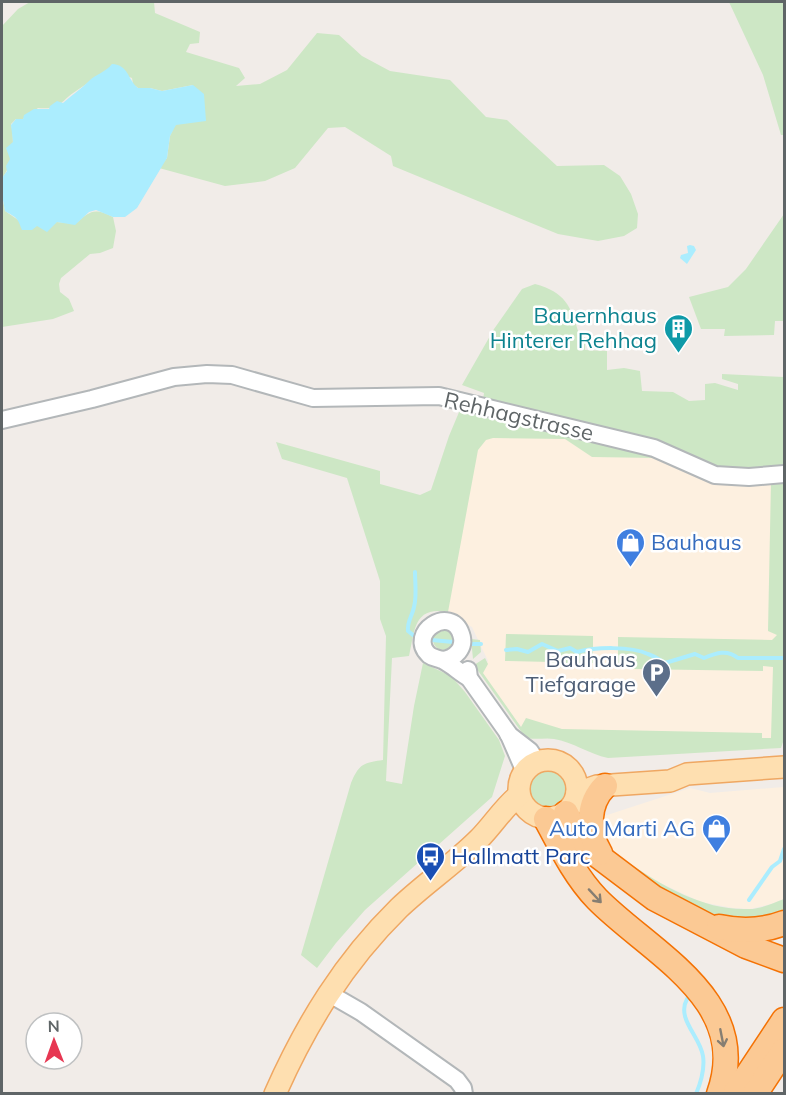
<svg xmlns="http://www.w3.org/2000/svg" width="786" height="1095" viewBox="0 0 786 1095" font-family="Mulish,sans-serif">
	<rect width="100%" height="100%" fill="#f1ece8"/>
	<g fill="#fdf0e0">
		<path d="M471 425 636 449 710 481 778 480V634L774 741 527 735 481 673 488 661 472 627 433 605Z"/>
		<path d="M784 787V899L771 904 750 909 733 908 701 902 652 879 630 864 627 868 605 848 598 818 690 788 710 793Z"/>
	</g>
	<g fill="#cde7c5">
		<path d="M30 2H154L155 13 200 32 199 43 190 44 186 52 239 68 245 78 236 86 260 84 287 70 317 33 339 35 362 56 390 71 450 80 486 117 507 120 557 166 604 165 620 176 631 194 638 214 637 228 624 236 598 241 558 234 393 166 391 156 345 127 328 128 295 168 265 181 225 186 159 168 167 158 170 136 193 85 162 91 150 88H138L133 84 132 78 108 69C97 76 87 84 76 91 60 101 62 110 38 108L23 119H16L11 124C15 141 13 165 2 178V26L18 9Z"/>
		<path d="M729 2H784V135H781L763 75Z"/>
		<path d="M2 195 5 211 21 222V228L57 222 75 224C90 211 94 207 113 217L116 231 113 248 100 253 90 254 61 278 59 284 60 292 69 299 74 311 53 319 2 327Z"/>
		<path d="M784 214V321H775L774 335 724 336 725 329H701L689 297 728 287 746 269Z"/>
		<path d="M535 284C565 292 571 306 579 334H585V350L607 351V370L624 368 640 371 642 391 673 392 689 401 705 400V384L715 383 738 390V384L722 379V374L784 377V469L715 470 483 400 484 393 462 385 494 329 522 289Z"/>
		<path d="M462 405 514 417 654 453 707 477 719 480 784 478V739L781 748 608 758C589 754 573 742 554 739 544 737 534 741 525 737L474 665 485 658 488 664 483 673 521 727 526 718 562 729 762 733V738H771L773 667 763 666V671L632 669 631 664H618V637L772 640 777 635 768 631 771 481 713 482 657 458 592 457 565 439 493 438 486 440 478 450 448 612C413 606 415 631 409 656L392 658 386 781 402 784 414 706 423 663 451 676 465 692 499 740 505 756 492 797 365 910 336 943 317 968 301 955 351 783C359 764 363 763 383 760L386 636 380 619V581L347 478 282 459 276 442 380 471V484L420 495 431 490 449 436Z"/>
		<circle cx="443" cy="640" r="10"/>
		<path d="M506 634 593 636V663H579V668L551 667V662L505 661Z"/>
		<path d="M471 639 480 640 481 652 473 659Z"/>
		<circle cx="549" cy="789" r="20"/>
		<path d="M629 863C664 887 706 911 749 909 761 909 773 903 784 899V912C725 934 676 899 627 868Z"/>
	</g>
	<g fill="#abedfe">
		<path d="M112 64C129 65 127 79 138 88H150L162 91 193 85 204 94 206 121 176 125 170 136 167 158 137 208 125 217H113L96 210 89 212 75 225 57 222 47 232 37 226 32 230H22C17 217 18 219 5 211L2 195V178L7 171 6 166 10 159 6 148 13 142 11 125 16 119H23L24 115 34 109H49L50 106 57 101 63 103C72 95 81 89 89 81 96 74 106 72 112 64Z"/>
		<path d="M690 245 694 246 696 250 687 264 680 258 681 255 688 253 687 246Z"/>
	</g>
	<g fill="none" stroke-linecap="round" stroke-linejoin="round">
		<g stroke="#abedfe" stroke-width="4">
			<path d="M413 635 408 631C407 621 412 617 414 607 417 596 415 583 415 572"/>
			<path d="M432 640 453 642"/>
			<path d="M471 644H481"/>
			<path d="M506 650 517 649 528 652 542 644 558 651 570 648 577 652C595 647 631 646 648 654 654 656 660 660 665 663L695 654 704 658C716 653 727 649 738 658H784"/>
			<path d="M749 900 772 867 780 861 784 849"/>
			<path d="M687 999C676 1019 700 1036 703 1056 705 1069 701 1082 696 1094"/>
		</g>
		<defs>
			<g id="minor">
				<path d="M2 420 92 399 174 377 207 374 232 375 313 398 439 396 654 448 715 475 749 477 784 474"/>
				<path d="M442 660C455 659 466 648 461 634 451 604 406 633 429 655 433 658 437 658 442 660 451 664 460 673 469 678"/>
				<path d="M468 670 469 678 508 733 525 772"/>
				<path d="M508 734 530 751 537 762"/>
				<path d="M328 993 361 1012 457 1080 463 1088 464 1094"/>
			</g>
			<g id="major">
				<circle cx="548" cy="789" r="29"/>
				<path d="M577 793 597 786 670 781 687 774 784 767"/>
				<path d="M275 1094C306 1024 344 962 399 908 424 884 454 864 479 839 493 825 503 808 519 795"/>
			</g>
			<g id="highway">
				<path d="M566 813 575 830 593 852 654 898 746 946 784 960"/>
				<path d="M546 819C561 847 575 876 597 899 650 953 753 1000 719 1094"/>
				<path d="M600 853C587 832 587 804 605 786"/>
				<path d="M719 927C742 932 763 931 784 923"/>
				<path d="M735 1094 784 1020"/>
				<path d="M755 1094 784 1050"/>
			</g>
		</defs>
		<use href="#minor" stroke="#b3b7b9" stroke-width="20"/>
		<use href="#major" stroke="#efa762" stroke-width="24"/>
		<use href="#highway" stroke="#f47204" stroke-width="27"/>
		<use href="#minor" stroke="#fff" stroke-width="16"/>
		<use href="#major" stroke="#fedfb0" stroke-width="21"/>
		<use href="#highway" stroke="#fbc994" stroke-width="24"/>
	</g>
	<defs><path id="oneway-shaft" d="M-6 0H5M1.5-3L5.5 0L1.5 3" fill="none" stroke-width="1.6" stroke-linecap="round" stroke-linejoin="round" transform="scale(1.5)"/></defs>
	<g stroke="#867e72">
		<use href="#oneway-shaft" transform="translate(595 896) rotate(47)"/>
		<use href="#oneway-shaft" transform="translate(722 1038) rotate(79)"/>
	</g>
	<defs>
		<symbol id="building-pin" viewBox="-11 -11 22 30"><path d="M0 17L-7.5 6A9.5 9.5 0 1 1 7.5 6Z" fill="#0f9aa8" stroke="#fff"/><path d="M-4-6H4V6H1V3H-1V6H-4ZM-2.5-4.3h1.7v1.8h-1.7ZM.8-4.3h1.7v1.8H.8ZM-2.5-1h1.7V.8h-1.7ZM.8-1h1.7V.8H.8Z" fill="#fff"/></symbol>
		<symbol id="shop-pin" viewBox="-11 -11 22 30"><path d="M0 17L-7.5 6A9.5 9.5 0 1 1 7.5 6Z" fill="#3f7fe0" stroke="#fff"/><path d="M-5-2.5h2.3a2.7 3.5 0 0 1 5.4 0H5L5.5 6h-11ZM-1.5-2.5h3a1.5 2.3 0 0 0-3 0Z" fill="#fff"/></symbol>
		<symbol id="parking-pin" viewBox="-11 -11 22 30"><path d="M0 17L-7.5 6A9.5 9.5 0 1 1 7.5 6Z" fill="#5c6f8a" stroke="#fff"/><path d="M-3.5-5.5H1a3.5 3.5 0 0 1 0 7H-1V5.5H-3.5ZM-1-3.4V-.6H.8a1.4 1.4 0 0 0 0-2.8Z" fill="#fff"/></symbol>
		<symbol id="bus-pin" viewBox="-11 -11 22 30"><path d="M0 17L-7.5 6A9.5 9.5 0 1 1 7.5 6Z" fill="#1a4fb4" stroke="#fff"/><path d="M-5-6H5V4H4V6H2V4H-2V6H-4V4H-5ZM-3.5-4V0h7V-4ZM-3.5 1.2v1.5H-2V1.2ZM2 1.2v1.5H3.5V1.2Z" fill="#fff"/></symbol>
	</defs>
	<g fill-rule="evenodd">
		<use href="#building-pin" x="662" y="312" width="33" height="45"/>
		<use href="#shop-pin" x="614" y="526" width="33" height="45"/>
		<use href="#parking-pin" x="640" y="656" width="33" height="45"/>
		<use href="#shop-pin" x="700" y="812" width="33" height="45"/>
		<use href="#bus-pin" x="414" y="840" width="33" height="45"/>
	</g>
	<g text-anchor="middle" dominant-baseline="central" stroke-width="5" stroke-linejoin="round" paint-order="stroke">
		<g font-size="22" fill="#0d838f" stroke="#fff" text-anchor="end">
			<text x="657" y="315">Bauernhaus<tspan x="657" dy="25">Hinterer Rehhag</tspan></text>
		</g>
		<g font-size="22" fill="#5f6567" stroke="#fff">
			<text transform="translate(519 416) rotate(13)">Rehhagstrasse</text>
		</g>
		<g font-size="22" fill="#366cbe" stroke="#fff" text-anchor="start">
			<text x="651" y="542">Bauhaus</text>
			<text x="695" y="828" text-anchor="end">Auto Marti AG</text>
		</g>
		<g font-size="22" fill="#4e5e75" stroke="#fff" text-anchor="end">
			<text x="636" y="659">Bauhaus<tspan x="636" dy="25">Tiefgarage</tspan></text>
		</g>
		<g font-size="22" fill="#164399" stroke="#fff" text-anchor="start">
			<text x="451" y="856">Hallmatt Parc</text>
		</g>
	</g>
	<rect width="786" height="1095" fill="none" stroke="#5f6567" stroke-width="6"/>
	<g transform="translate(54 1041) rotate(359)"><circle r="28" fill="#ffffff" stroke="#bfc1c2" stroke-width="1.5"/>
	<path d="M0-4.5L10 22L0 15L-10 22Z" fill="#e73752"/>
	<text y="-9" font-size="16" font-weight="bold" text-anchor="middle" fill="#5f6567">N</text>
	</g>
</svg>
